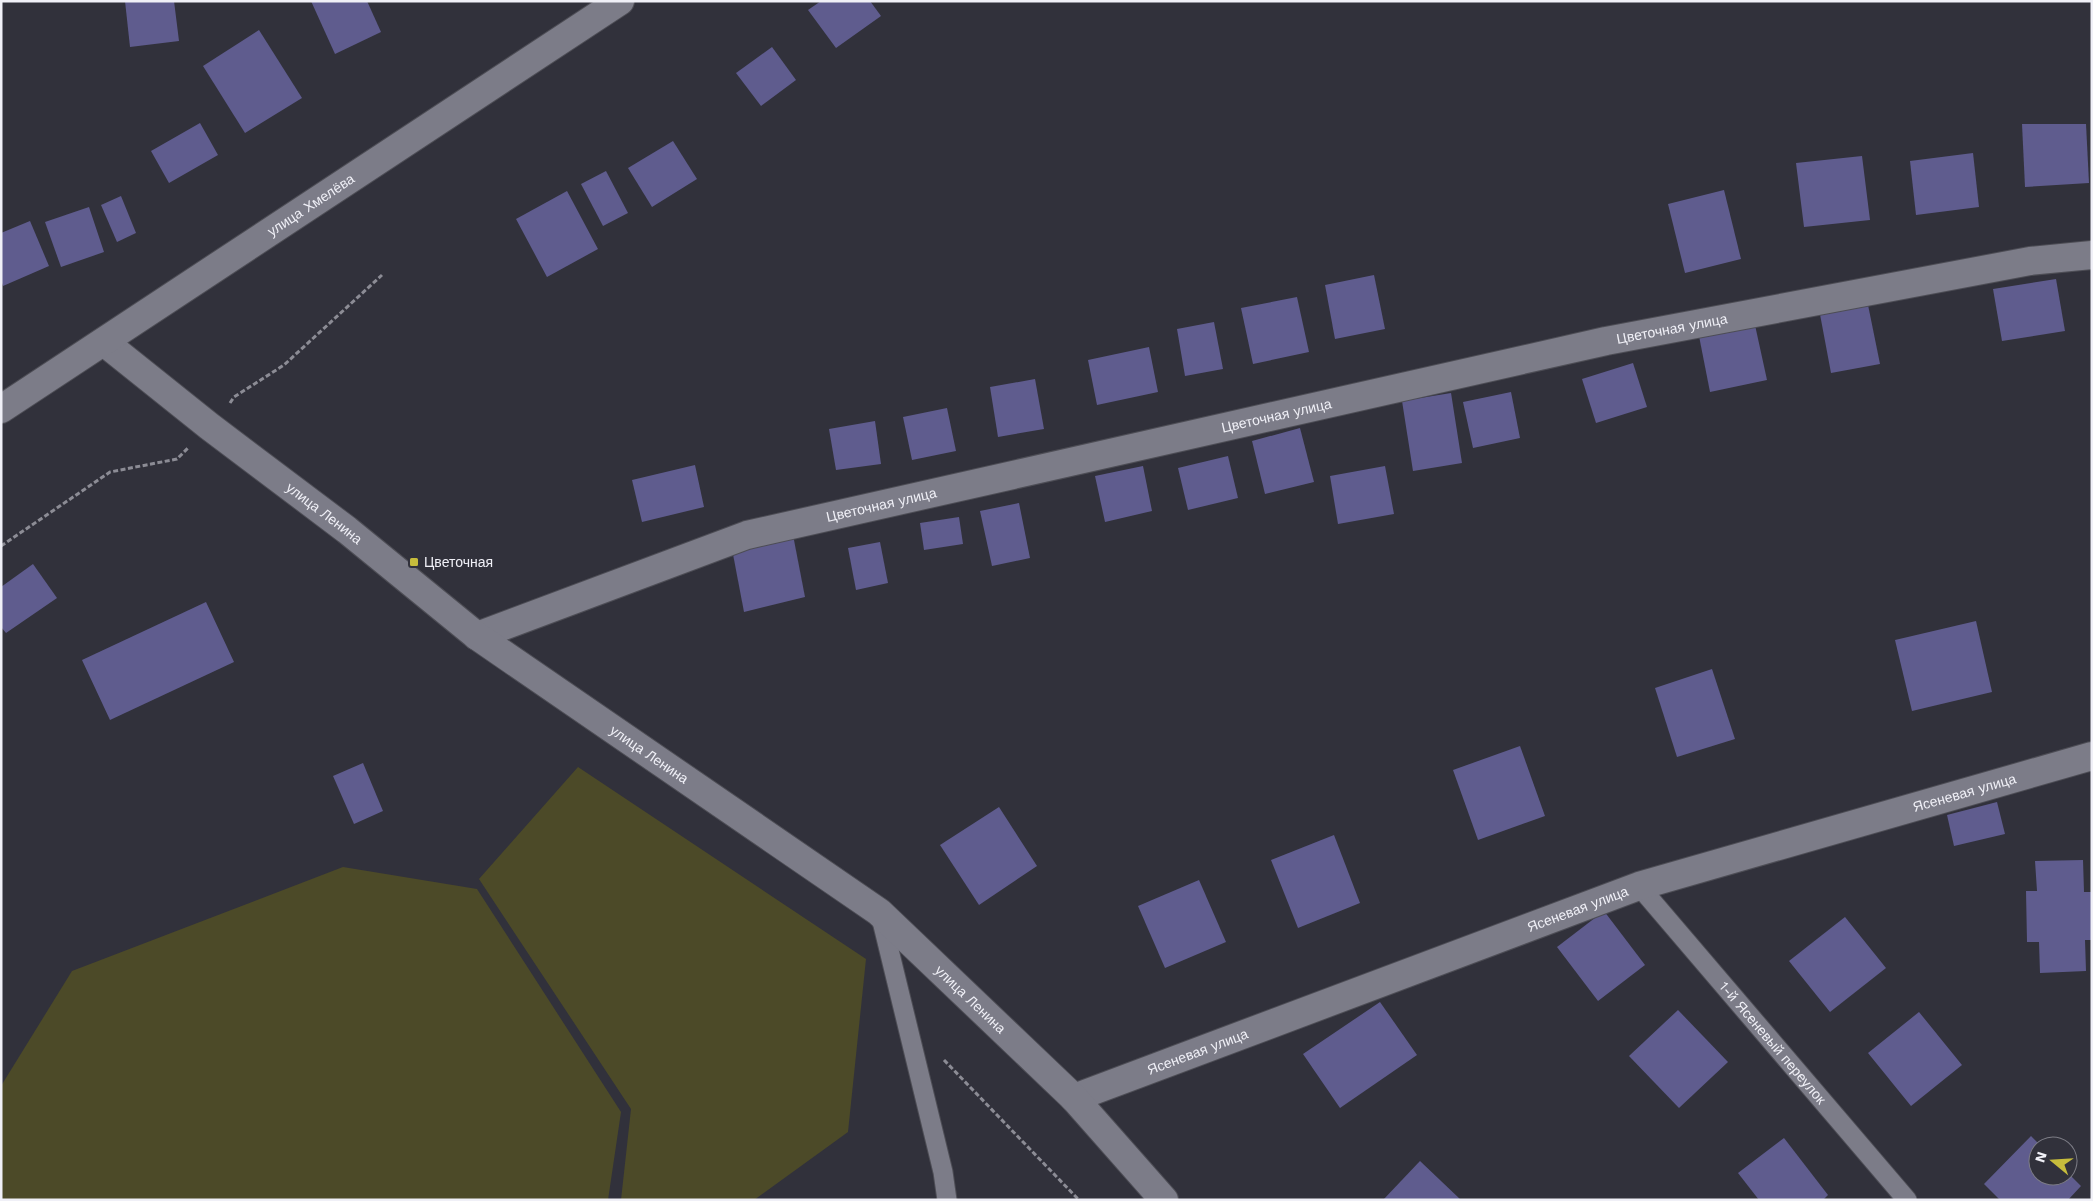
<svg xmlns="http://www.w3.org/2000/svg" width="2093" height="1201" viewBox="0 0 2093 1201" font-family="'Work Sans',sans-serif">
	<rect width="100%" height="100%" fill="#31313b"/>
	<g fill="#4c4a28">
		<path d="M578 767 866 959 848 1132 754 1200H621L631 1109 479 879Z"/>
		<path d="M343 867 477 889 621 1112 608 1200H1V1086L72 971Z"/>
	</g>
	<g fill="#5f5c8e">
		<path d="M125 1H174L179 41 130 47Z"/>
		<path d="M311 1H367L381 32 335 54Z"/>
		<path d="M821 1H870L881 16 836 48 808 10Z"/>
		<path d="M259 30 302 98 245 133 203 66Z"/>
		<path d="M772 47 796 80 761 106 736 73Z"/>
		<path d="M200 123 218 155 169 183 151 151Z"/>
		<path d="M2022 124H2086L2089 183 2025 187Z"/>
		<path d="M673 141 697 179 652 207 628 168Z"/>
		<path d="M1973 153 1979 207 1916 215 1910 161Z"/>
		<path d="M1862 156 1870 220 1804 227 1796 163Z"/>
		<path d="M606 171 628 213 603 226 581 184Z"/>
		<path d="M1724 190 1741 259 1685 273 1668 204Z"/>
		<path d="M567 191 598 249 547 277 516 219Z"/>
		<path d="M121 196 136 233 117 242 101 205Z"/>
		<path d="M89 207 104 252 61 267 45 222Z"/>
		<path d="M30 221 49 266 3 286 1 280V233Z"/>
		<path d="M1374 275 1385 329 1335 339 1325 285Z"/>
		<path d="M2056 279 2065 331 2002 341 1993 289Z"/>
		<path d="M1297 297 1309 352 1253 364 1241 308Z"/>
		<path d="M1867 300 1880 364 1831 373 1819 309Z"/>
		<path d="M1214 322 1223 369 1185 376 1177 329Z"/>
		<path d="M1755 325 1767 380 1710 392 1699 336Z"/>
		<path d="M1149 347 1158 392 1097 405 1088 360Z"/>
		<path d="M1633 363 1647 407 1596 423 1582 379Z"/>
		<path d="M1035 379 1044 429 998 437 990 387Z"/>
		<path d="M1511 392 1520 438 1473 448 1463 402Z"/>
		<path d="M1451 393 1462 463 1413 471 1402 401Z"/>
		<path d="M947 408 956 451 912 460 903 417Z"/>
		<path d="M875 421 881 464 836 470 829 429Z"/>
		<path d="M1300 428 1314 482 1265 494 1252 441Z"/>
		<path d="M1228 456 1238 498 1188 510 1178 468Z"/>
		<path d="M695 465 704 507 642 522 632 480Z"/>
		<path d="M1143 466 1152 511 1105 522 1095 476Z"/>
		<path d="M1385 466 1394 514 1338 524 1330 476Z"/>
		<path d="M1019 503 1030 558 992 566 980 511Z"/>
		<path d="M959 517 963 544 924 550 920 523Z"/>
		<path d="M793 535 805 597 744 612 732 549Z"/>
		<path d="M880 542 888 583 856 590 848 548Z"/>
		<path d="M33 564 57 598 6 633 1 627V587Z"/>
		<path d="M206 602 234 662 110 720 82 660Z"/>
		<path d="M1976 621 1992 692 1912 711 1895 640Z"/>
		<path d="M1712 669 1735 739 1677 757 1655 688Z"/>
		<path d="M1520 746 1545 816 1478 840 1453 770Z"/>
		<path d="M363 763 383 811 354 824 333 776Z"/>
		<path d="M1997 802 2005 834 1954 846 1947 815Z"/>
		<path d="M999 807 1037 866 979 905 940 845Z"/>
		<path d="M1334 835 1360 903 1298 928 1271 860Z"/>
		<path d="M2083 860 2084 892H2092V940H2085L2086 971 2040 973 2039 942H2027L2026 891H2037L2035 861Z"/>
		<path d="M1199 880 1226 942 1165 968 1138 906Z"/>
		<path d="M1604 911 1645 965 1598 1001 1557 947Z"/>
		<path d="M1845 917 1886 968 1830 1012 1789 961Z"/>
		<path d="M1380 1002 1417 1055 1340 1108 1303 1054Z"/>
		<path d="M1678 1010 1728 1062 1679 1108 1629 1056Z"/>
		<path d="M1919 1012 1962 1065 1911 1106 1868 1053Z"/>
		<path d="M2031 1136 2041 1146H2038V1176H2068V1173L2081 1186 2068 1200H2000L1984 1184Z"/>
		<path d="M1784 1138 1828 1195 1823 1200H1759L1738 1173Z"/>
		<path d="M1420 1161 1461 1200H1383Z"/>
	</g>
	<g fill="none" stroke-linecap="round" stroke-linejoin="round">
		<defs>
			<g id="service">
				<path id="s1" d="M1639 886 1907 1200"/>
				<path d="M880 913 943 1172 947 1200"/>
			</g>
			<g id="minor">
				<path id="s2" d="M477 636 747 535 1606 341 2030 261 2092 255"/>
				<path id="s3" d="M1074 1098 1639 886 2092 756"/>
			</g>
			<g id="secondary">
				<path id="s4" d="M104 342 209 426 347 530 477 636 879 912 1074 1098 1164 1200"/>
				<path id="s5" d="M1 409 620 1"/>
			</g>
		</defs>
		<use href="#service" stroke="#4d4d55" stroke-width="21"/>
		<use href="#minor" stroke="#4d4d55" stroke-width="30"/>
		<use href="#secondary" stroke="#4d4d55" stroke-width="30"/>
		<g stroke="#8c8c95" stroke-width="3" stroke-dasharray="5 2.5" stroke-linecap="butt">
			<path d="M230 403 234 397 284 365 382 275"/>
			<path d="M1 546 110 472 177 459 188 448"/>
			<path d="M944 1060 1079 1200"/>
		</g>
		<use href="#service" stroke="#7c7c88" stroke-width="19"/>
		<use href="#minor" stroke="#7c7c88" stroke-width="28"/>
		<use href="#secondary" stroke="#7c7c88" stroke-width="28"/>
	</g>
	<rect fill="#c6bc3c" stroke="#31313b" stroke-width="2" x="409" y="557" width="10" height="10" rx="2.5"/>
	<g text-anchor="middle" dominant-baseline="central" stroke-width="5" stroke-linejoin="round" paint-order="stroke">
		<g font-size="14" fill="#f0f0f7" stroke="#31313b">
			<text stroke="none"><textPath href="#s5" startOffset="371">улица Хмелёва</textPath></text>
			<text stroke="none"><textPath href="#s2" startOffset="1236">Цветочная улица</textPath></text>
			<text stroke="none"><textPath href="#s2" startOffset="831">Цветочная улица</textPath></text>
			<text stroke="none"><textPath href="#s2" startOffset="426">Цветочная улица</textPath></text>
			<text stroke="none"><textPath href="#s4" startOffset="279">улица Ленина</textPath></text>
			<text stroke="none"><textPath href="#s4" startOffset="684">улица Ленина</textPath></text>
			<text stroke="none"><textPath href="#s3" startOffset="942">Ясеневая улица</textPath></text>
			<text stroke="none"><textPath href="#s3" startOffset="538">Ясеневая улица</textPath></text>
			<text stroke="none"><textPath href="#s4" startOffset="1089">улица Ленина</textPath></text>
			<text stroke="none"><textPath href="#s1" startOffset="206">1-й Ясеневый переулок</textPath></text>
			<text stroke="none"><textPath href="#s3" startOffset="132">Ясеневая улица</textPath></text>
		</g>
		<g font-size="14" fill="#f0f0f7" stroke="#31313b" text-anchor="start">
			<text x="424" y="562">Цветочная</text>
		</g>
	</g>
	<rect width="2093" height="1201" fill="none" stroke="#f0f0f7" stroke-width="5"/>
	<g transform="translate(2053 1161) rotate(288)"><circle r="24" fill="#31313b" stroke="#7d7d86"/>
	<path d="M0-4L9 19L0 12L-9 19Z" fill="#c6bc3c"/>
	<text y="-8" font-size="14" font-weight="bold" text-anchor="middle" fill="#f0f0f7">N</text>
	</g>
</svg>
